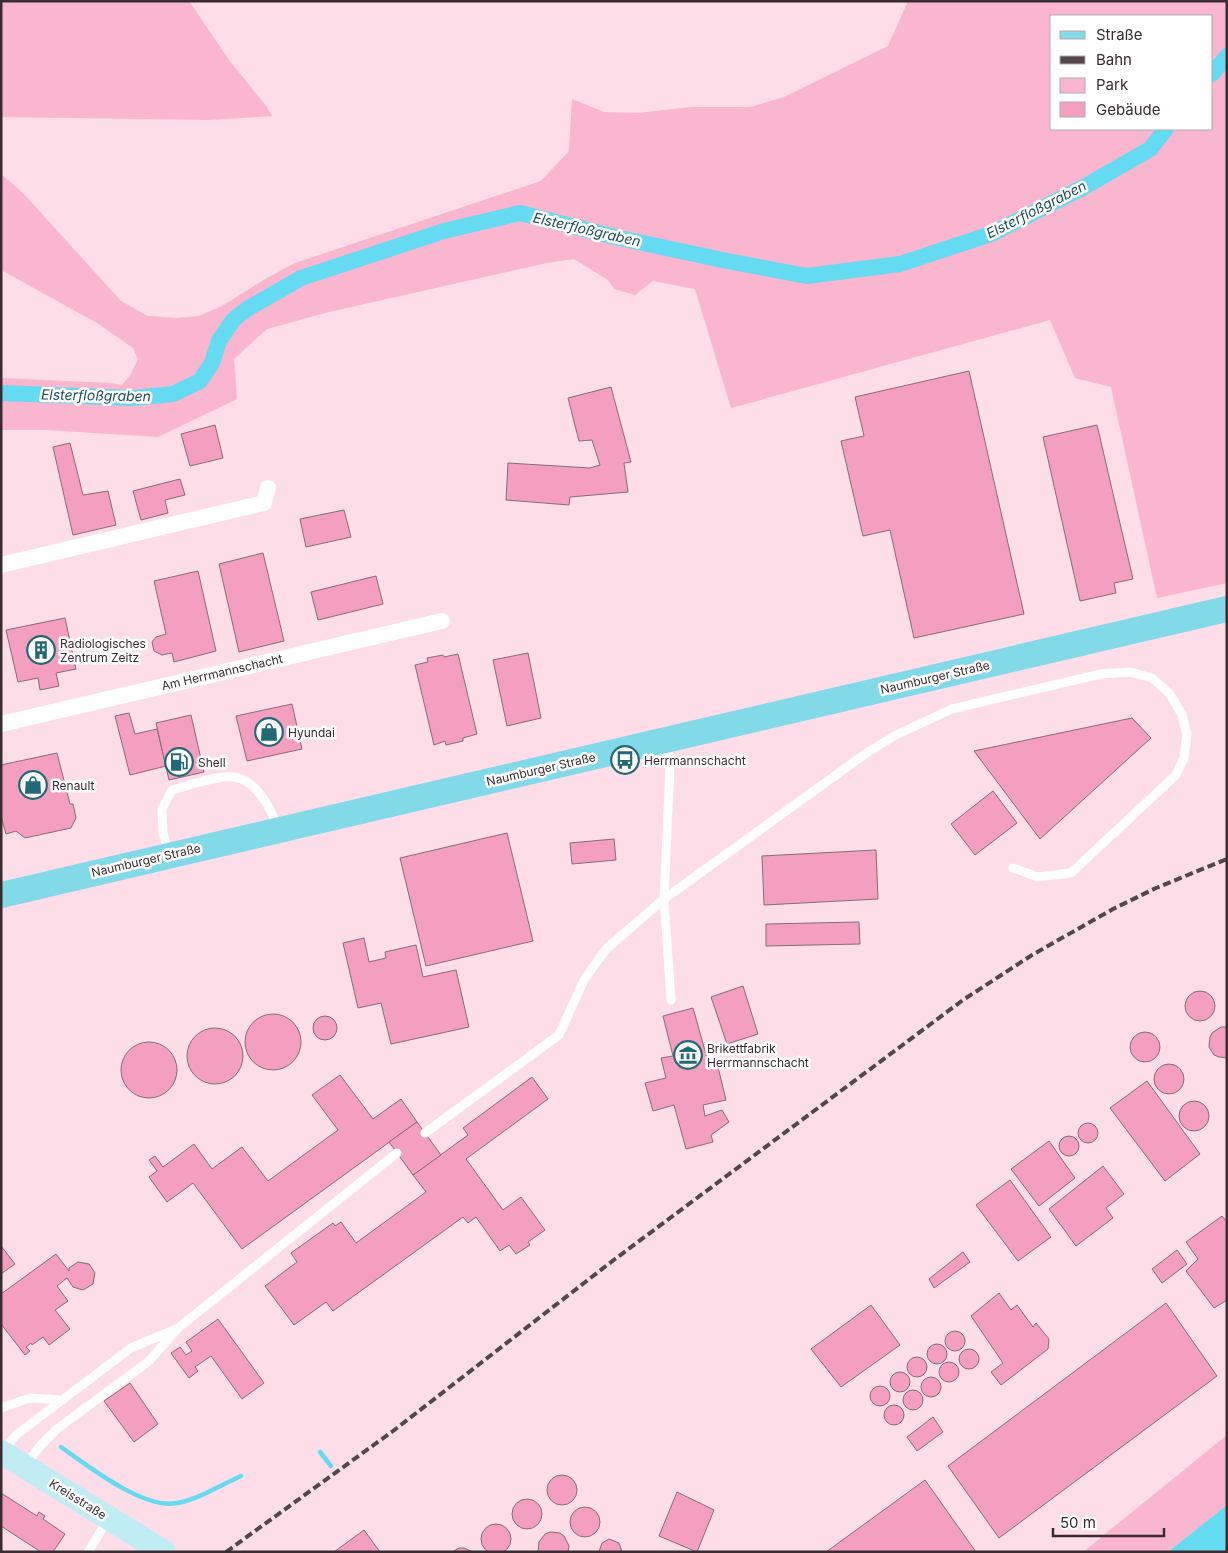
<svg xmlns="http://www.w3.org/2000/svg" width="1228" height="1553" viewBox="0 0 1228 1553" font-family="Inter,sans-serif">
	<rect width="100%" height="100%" fill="#fcdde8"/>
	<g fill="#fab5cf" fill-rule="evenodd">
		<path d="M1 1H189L229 60 267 107 272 116 209 120 1 117Z"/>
		<path d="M908 1H1227V583L1157 598 1111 387 1075 378 1050 320 731 408 695 289 653 281 635 295 614 289 608 280 574 259 547 263 329 312 267 329 234 359 237 399 158 437 46 430H1V378L110 383 122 385 131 374 138 359 133 348 97 323 1 270V174L23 193 121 301 148 316 177 318 199 316 222 306 267 278 295 263 541 181 569 151 572 99 604 112 637 113 692 107H750L784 97 888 46ZM1212 16V129H1052V16Z"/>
		<path d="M1227 1435V1505L1168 1552H1083Z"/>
	</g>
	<path fill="#64dbf1" d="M1227 1505V1552H1168Z"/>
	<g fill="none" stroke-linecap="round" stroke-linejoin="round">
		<g stroke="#64dbf1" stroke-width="4.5">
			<path d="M61 1447C88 1466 144 1510 177 1503 199 1499 221 1485 241 1476"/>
			<path d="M320 1452 331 1466"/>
		</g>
		<g stroke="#64dbf1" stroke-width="16">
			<path d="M1212 74 1227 56"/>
			<path d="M1 393 133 398 173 394 200 381 212 363 219 341 233 320 247 309 301 278 444 231 520 213 615 237 727 261 807 276 900 264 991 234 1084 187 1150 149 1166 129"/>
		</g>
	</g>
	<g fill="#f49ec0" stroke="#886c76">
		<path d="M969 371 1024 614 914 638 890 530 863 536 841 441 864 436 855 397Z"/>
		<path d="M611 387 631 462 624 463 628 492 570 497 569 505 506 500 508 463 590 468 600 465 592 440 579 441 568 398Z"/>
		<path d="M215 425 223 458 190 466 181 434Z"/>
		<path d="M1097 425 1133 579 1114 583 1116 593 1080 601 1043 437Z"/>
		<path d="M70 443 83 495 108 491 116 525 73 535 53 447Z"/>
		<path d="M180 479 185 495 165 500 168 513 141 520 133 491Z"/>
		<path d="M344 510 351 537 306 547 300 519Z"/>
		<path d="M263 553 284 641 239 652 219 564Z"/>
		<path d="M198 571 216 651 174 662 172 653 162 655 154 651 152 642 156 637 166 634 154 581Z"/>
		<path d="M376 576 383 604 318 620 311 592Z"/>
		<path d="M65 618 76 669 56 673 59 686 40 690 38 678 18 682 6 630Z"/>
		<path d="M528 653 541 718 507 726 493 660Z"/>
		<path d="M458 654 477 734 463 738V741L446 745 445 741 434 745 415 665 428 662 427 658 443 655 444 657Z"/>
		<path d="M292 704 302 749 247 761 236 716Z"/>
		<path d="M129 713 135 734 157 729 166 766 130 775 115 716Z"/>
		<path d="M191 715 204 772 169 780 156 723Z"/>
		<path d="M1132 718 1151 738 1040 839 974 751Z"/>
		<path d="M57 753 70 804H73L76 818 71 828 25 838 16 831 6 834 1 816V765Z"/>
		<path d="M993 791 1017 823 975 855 951 824Z"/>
		<path d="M507 833 533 941 426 966 400 858Z"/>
		<path d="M614 839 616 860 572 864 570 843Z"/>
		<path d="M876 850 878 899 764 905 762 856Z"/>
		<path d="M859 922 860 944 766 946V924Z"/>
		<path d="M364 938 369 962 386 958 385 952 416 945 423 977 456 970 469 1027 391 1044 381 1003 358 1008 343 943Z"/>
		<path d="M743 986 758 1034 727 1044 711 997Z"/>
		<circle cx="1200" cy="1006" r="15"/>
		<path d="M693 1008 709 1065 717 1063 726 1100 703 1105 705 1116 722 1110 729 1122 711 1135 713 1142 686 1149 674 1105 653 1111 645 1083 666 1078 661 1058 673 1056 663 1016Z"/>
		<circle cx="273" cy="1042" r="28"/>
		<circle cx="325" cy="1028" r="12"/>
		<path d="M1221 1027H1227V1058L1219 1057 1214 1055 1209 1047 1210 1037 1212 1033Z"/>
		<circle cx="215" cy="1056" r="28"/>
		<circle cx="1145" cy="1047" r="15"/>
		<circle cx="149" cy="1070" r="28"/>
		<circle cx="1169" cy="1079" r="15"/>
		<path d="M340 1075 373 1119 401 1099 417 1122 242 1249 193 1183 167 1202 149 1177 157 1171 149 1160 155 1156 163 1167 194 1144 212 1169 242 1147 268 1181 338 1130 312 1095Z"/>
		<path d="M532 1077 548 1099 466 1159 503 1210 521 1197 545 1230 528 1242 530 1245 516 1254 509 1245 500 1251 476 1217 468 1223 463 1217 333 1311 326 1302 294 1325 265 1286 297 1262 291 1253 333 1223 335 1226 341 1222 356 1243 426 1192 413 1175 468 1135 463 1128Z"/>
		<path d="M1147 1081 1200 1154 1165 1181 1110 1108Z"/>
		<circle cx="1194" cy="1116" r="15"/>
		<path d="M417 1122 441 1155 413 1175 389 1142Z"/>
		<circle cx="1088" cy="1133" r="10"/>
		<circle cx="1069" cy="1146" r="10"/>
		<path d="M1049 1141 1075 1178 1039 1206 1011 1169Z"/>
		<path d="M1103 1166 1124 1194 1106 1208 1113 1218 1076 1246 1049 1209Z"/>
		<path d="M1010 1180 1051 1237 1018 1261 976 1205Z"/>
		<path d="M1222 1216 1227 1222V1300L1214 1308 1186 1271 1198 1259 1186 1242Z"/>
		<path d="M1 1246 15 1264 1 1274Z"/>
		<path d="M1177 1250 1187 1264 1162 1283 1152 1269Z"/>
		<path d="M963 1252 970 1262 934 1288 929 1279Z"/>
		<path d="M56 1254 69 1271V1268L78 1262 89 1264 95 1273 93 1284 83 1290 73 1287 67 1278 57 1286 68 1301 55 1310 70 1329 49 1345 43 1337 32 1345 31 1343 26 1347 30 1351 25 1355 1 1324V1294Z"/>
		<path d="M999 1293 1011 1310 1017 1305 1033 1327 1036 1323 1049 1339 1048 1349 1001 1385 991 1372 1003 1363 971 1316Z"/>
		<path d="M1166 1303 1217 1376 999 1538 948 1466Z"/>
		<path d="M871 1305 900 1345 841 1387 811 1349Z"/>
		<path d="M218 1319 264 1383 242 1399 211 1356 195 1367 198 1371 189 1378 171 1353 180 1347 186 1355 192 1351 186 1342Z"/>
		<circle cx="955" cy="1341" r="10"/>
		<circle cx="937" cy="1354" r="10"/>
		<circle cx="969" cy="1359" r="10"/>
		<circle cx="917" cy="1367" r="10"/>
		<circle cx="949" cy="1372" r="10"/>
		<circle cx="900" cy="1382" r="10"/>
		<circle cx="931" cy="1387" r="10"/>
		<path d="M130 1383 158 1424 134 1442 104 1401Z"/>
		<circle cx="880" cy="1396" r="10"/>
		<circle cx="913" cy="1400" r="10"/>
		<circle cx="894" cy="1415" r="10"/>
		<path d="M933 1417 943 1432 917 1451 907 1437Z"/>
		<circle cx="562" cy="1490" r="15"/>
		<path d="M925 1480 976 1552H826Z"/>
		<path d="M677 1492 714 1510 697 1552 659 1536Z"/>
		<path d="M1 1493 37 1516 39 1512 45 1516 43 1519 65 1534 53 1552H41L1 1526Z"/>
		<circle cx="527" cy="1514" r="15"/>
		<circle cx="585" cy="1522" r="15"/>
		<circle cx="496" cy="1539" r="15"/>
		<path d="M364 1530 380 1552H334Z"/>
		<path d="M550 1532 560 1533 564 1536 569 1546 568 1552H538L539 1542 545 1534Z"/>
		<path d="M609 1539 619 1543 622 1552H599L602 1543Z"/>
		<path d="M459 1548H464L473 1552H452Z"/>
	</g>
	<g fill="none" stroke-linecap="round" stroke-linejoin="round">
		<g stroke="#fff" stroke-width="9">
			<path d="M667 743 670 766 664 899 671 1000"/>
			<path d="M169 853 163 833 162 809 172 790C187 786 219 775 233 777 256 779 271 808 277 827"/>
			<path d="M425 1133 559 1035 584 980 606 949 664 899 868 752 896 735 952 709 1101 674 1130 672 1152 678 1170 694 1182 715 1187 734 1184 758 1176 775 1071 873 1038 877 1013 868"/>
			<path d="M1 1408 30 1398 63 1400"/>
			<path d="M2 1452 16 1435 131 1348 176 1329"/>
			<path d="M25 1466 40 1446 57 1429 149 1361 178 1328 397 1153"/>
			<path d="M88 1552 109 1518"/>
		</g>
		<g stroke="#fff" stroke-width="16">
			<path d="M1 565 264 503 268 488"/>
			<path d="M1 724 442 621"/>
		</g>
		<path stroke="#c0ecf4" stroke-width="24" d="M1 1452 164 1552"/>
		<path stroke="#82dae8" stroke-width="26" d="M1 895 1227 609"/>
		<path stroke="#55464c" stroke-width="4" stroke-dasharray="8 4" stroke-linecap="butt" d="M226 1552 393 1431 615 1259 963 1000 1032 955 1113 909 1156 888 1227 859"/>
	</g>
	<defs>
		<symbol id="building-ring" viewBox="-11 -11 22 22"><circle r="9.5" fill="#fff" stroke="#216976" stroke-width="1.5"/><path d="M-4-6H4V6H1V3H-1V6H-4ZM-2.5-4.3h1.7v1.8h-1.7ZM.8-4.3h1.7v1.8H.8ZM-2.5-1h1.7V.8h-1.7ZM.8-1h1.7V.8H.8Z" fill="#216976"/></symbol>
		<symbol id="shop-ring" viewBox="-11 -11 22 22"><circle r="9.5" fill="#fff" stroke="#216976" stroke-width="1.5"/><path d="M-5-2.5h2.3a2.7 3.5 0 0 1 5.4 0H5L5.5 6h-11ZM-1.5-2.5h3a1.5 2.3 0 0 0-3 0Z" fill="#216976"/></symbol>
		<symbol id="bus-ring" viewBox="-11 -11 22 22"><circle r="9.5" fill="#fff" stroke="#216976" stroke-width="1.5"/><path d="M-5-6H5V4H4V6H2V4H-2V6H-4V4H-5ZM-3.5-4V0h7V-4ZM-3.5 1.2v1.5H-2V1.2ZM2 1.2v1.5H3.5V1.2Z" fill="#216976"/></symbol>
		<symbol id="fuel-ring" viewBox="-11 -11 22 22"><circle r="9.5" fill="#fff" stroke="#216976" stroke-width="1.5"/><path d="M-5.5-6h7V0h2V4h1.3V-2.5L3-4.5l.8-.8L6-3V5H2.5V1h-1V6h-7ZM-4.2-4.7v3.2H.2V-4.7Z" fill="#216976"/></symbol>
		<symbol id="museum-ring" viewBox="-11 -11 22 22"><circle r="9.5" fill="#fff" stroke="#216976" stroke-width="1.5"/><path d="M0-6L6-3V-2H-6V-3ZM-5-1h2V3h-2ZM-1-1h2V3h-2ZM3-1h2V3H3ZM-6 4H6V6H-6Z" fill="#216976"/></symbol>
	</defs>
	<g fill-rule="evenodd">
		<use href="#building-ring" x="25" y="634" width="32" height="32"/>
		<use href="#shop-ring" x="253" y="716" width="32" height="32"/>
		<use href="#bus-ring" x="609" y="744" width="32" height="32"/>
		<use href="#fuel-ring" x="163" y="746" width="32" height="32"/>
		<use href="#shop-ring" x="17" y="769" width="32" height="32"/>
		<use href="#museum-ring" x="672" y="1039" width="32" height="32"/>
	</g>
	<g text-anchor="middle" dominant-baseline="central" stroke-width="5" stroke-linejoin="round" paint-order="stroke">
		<g font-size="12" fill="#382c31" stroke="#fff" text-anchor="start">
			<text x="60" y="643">Radiologisches<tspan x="60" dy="14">Zentrum Zeitz</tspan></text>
			<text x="288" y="732">Hyundai</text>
			<text x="644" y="760">Herrmannschacht</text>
			<text x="198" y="762">Shell</text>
			<text x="52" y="785">Renault</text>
			<text x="707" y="1048">Brikettfabrik<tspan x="707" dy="14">Herrmannschacht</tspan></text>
		</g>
		<g font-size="12" fill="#382c31" stroke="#fff">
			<text transform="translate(222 672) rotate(-13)">Am Herrmannschacht</text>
			<text transform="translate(935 677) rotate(-13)">Naumburger Straße</text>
			<text transform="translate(541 769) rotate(-13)">Naumburger Straße</text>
			<text transform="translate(146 860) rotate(-13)">Naumburger Straße</text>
			<text transform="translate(78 1499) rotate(32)">Kreisstraße</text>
		</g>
		<g font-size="14" font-style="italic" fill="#1b4f58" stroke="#fff">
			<text transform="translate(1036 209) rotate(-27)">Elsterfloßgraben</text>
			<text transform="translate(587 229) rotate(13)">Elsterfloßgraben</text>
			<text transform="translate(96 395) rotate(1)">Elsterfloßgraben</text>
		</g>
	</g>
	<rect width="1228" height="1553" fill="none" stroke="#382c31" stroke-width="5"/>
	<rect x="1050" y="15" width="162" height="115" fill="#ffffff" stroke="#afabad"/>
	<rect x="1060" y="31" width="25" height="8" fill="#82dae8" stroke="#afabad"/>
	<text x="1096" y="40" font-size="15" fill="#382c31">Straße</text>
	<rect x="1060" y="56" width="25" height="8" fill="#55464c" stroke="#afabad"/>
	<text x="1096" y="65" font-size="15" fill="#382c31">Bahn</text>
	<rect x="1060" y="78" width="25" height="15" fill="#fab5cf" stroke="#afabad"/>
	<text x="1096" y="90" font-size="15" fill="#382c31">Park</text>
	<rect x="1060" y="102" width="25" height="15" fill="#f49ec0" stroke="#afabad"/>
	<text x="1096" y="115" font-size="15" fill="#382c31">Gebäude</text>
	<path d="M1053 1528v8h111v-8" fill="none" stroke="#382c31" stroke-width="2.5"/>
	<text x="1060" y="1528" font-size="15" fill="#382c31" stroke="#ffffff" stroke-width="4" paint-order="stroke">50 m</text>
</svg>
